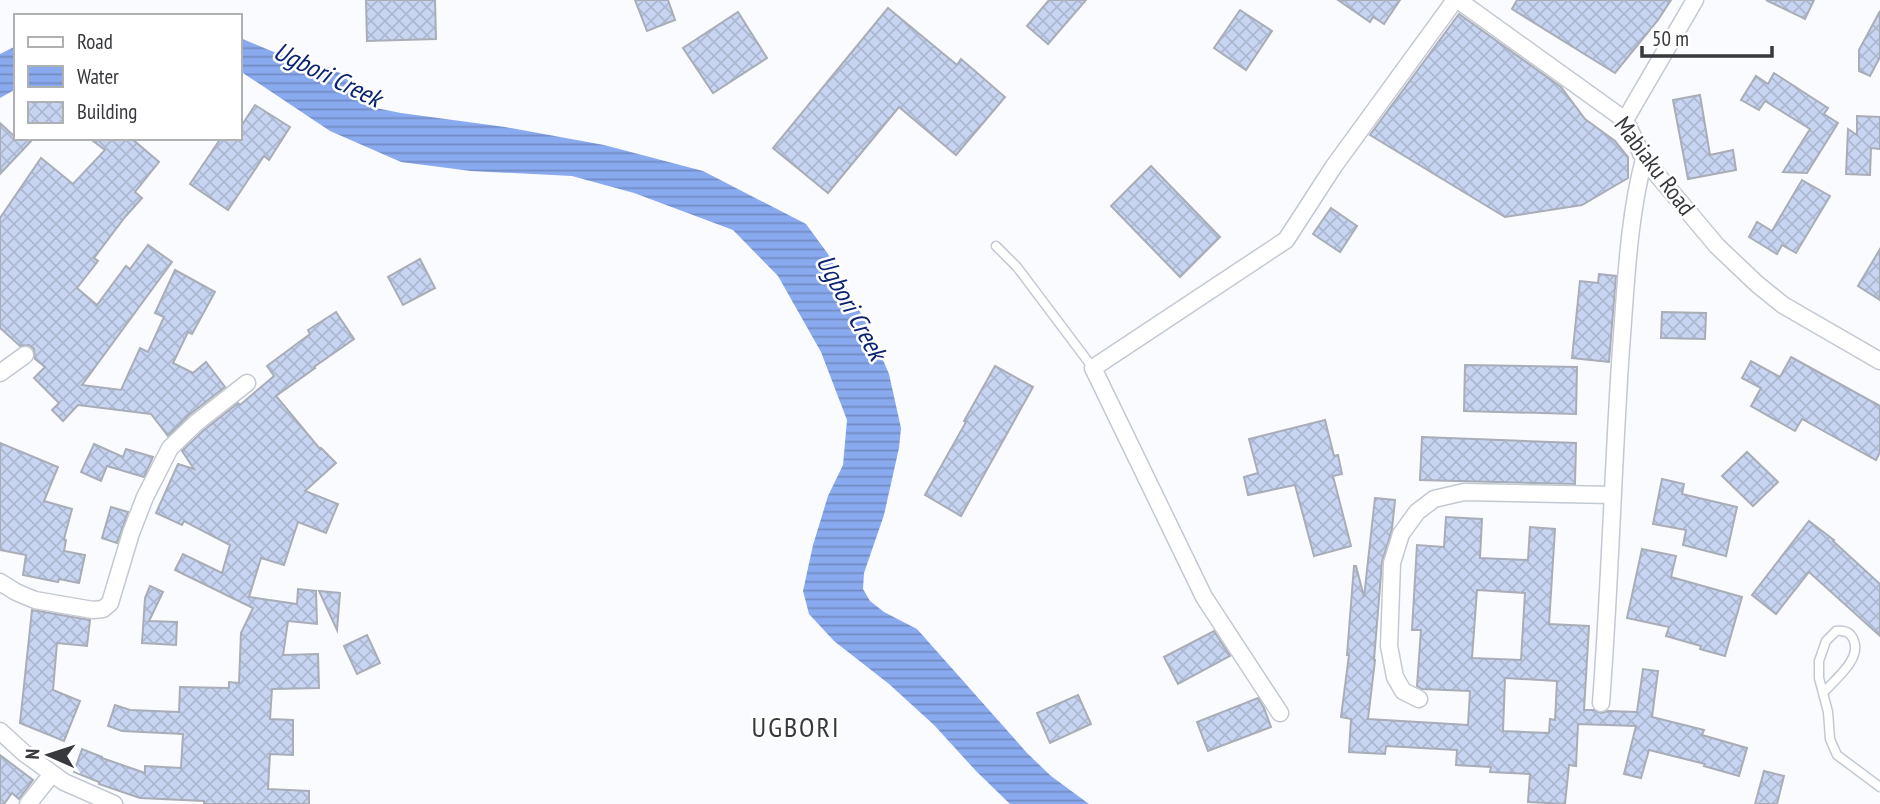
<svg xmlns="http://www.w3.org/2000/svg" width="1880" height="804" viewBox="0 0 1880 804" font-family="'PT Sans Narrow',sans-serif">
	<defs>
		<pattern id="water-rules" width="6" height="5" patternUnits="userSpaceOnUse" patternTransform="scale(1.75)"><rect width="6" height="5" fill="#8aaaef"/><path d="M0 2.5h6" fill="none" stroke="#728bc3"/></pattern>
		<pattern id="building-cross-hatch" width="8" height="8" patternUnits="userSpaceOnUse" patternTransform="scale(1.75)"><rect width="8" height="8" fill="#c8d5f2"/><path d="M0 0l8 8M0 8l8-8" fill="none" stroke="#acb8d0"/></pattern>
	</defs>
	<rect width="100%" height="100%" fill="#fafbfe"/>
	<g fill="url(#water-rules)">
		<path d="M240 38 298 62 328 67 344 75 358 94 376 108 401 113 505 127 604 145 703 171 806 224 828 254 871 332 889 374 901 428 899 448 884 515 864 573 863 589 870 601 884 612 917 629 1027 753 1051 776 1089 804H1010L976 771 934 725 889 684 834 641 809 614 803 591 813 545 828 496 843 465 847 420 821 352 778 276 733 230 634 193 572 176 471 171 401 162 330 131 240 71Z"/>
		<path d="M16 46V89L0 98V54Z"/>
	</g>
	<g fill="url(#building-cross-hatch)" stroke="#a8adb7" stroke-width="2" fill-rule="evenodd">
		<path d="M366 0H435L436 39 367 41Z"/>
		<path d="M635 0H668L675 20 647 31Z"/>
		<path d="M1049 0H1086L1048 44 1027 26Z"/>
		<path d="M1338 0H1400L1384 24 1373 17 1370 22Z"/>
		<path d="M1517 0H1671L1658 20 1615 73 1512 9Z"/>
		<path d="M1766 0H1814L1805 19Z"/>
		<path d="M888 8 957 65 961 59 1005 97 956 155 899 107 828 193 773 148Z"/>
		<path d="M1240 10 1272 31 1246 70 1214 48Z"/>
		<path d="M1880 11V57L1870 76 1859 71V50Z"/>
		<path d="M738 12 767 58 713 93 683 48Z"/>
		<path d="M1459 14 1561 87 1585 119 1615 141 1628 157V178L1582 205 1505 217 1370 135Z"/>
		<path d="M1774 73 1828 108 1824 114 1838 123 1807 173 1783 172 1810 129 1765 101 1759 110 1741 100 1756 76 1768 84Z"/>
		<path d="M1700 95 1710 155 1733 150 1736 170 1688 179 1673 100Z"/>
		<path d="M255 105 290 127 269 160 264 156 228 210 190 184 221 138H240V128Z"/>
		<path d="M1857 116 1880 117V149L1871 148 1870 175 1846 174 1848 129 1857 135Z"/>
		<path d="M0 123 16 138H34L0 174Z"/>
		<path d="M89 138H131L159 162 135 192 142 198 125 217 94 258 98 261 77 288 97 305 126 266 130 269 148 245 172 262 82 385 121 390 140 348 148 352 164 317 155 313 175 270 215 292 192 334 188 332 173 363 193 373 206 362 225 387 189 415 168 436 151 414 78 405 63 421 52 410 59 403 34 378 45 367 35 359 34 349 29 345 20 346 0 328V218L41 158 73 184 105 150Z"/>
		<path d="M1151 166 1220 237 1180 277 1111 206Z"/>
		<path d="M1802 180 1830 196 1796 253 1782 245 1777 254 1749 237 1757 222 1772 231Z"/>
		<path d="M1331 208 1357 226 1340 252 1313 234Z"/>
		<path d="M1880 249V300L1858 286Z"/>
		<path d="M420 259 435 288 403 305 388 277Z"/>
		<path d="M1599 274 1616 276 1609 362 1572 358 1580 281 1598 283Z"/>
		<path d="M336 312 354 339 314 367 315 368 276 396 320 449 321 448 336 463 305 491 338 504 326 533 298 522 284 565 261 558 249 597 297 604 298 589 316 591 317 624 288 621 283 655 318 654 319 688 272 689 270 719 293 720V755L270 754 268 789 309 791V804H204V801L140 798 99 784V782L74 772 82 749 102 757V758L145 773V766L181 768 183 734 122 731 108 726 115 705 130 710 179 712 180 687 229 688V682L239 683 241 633 253 608 175 570 183 554 222 573 230 545 184 521 182 525 156 513 178 464 194 469 182 451 203 431 238 403 240 405 274 376 267 366 310 334 308 330Z"/>
		<path d="M1662 312 1706 313 1705 339 1661 338Z"/>
		<path d="M1791 357 1880 406V452L1876 460 1802 419 1795 431 1751 406 1761 388 1742 378 1751 361 1780 377Z"/>
		<path d="M1465 365 1577 367 1576 414 1464 411Z"/>
		<path d="M995 366 1033 387 961 516 925 495 966 422 964 421Z"/>
		<path d="M1325 420 1334 456 1338 455 1342 474 1333 476 1351 546 1314 556 1295 485 1248 495 1244 477 1258 473 1249 439Z"/>
		<path d="M1422 437 1576 443 1575 484 1420 480Z"/>
		<path d="M0 443 58 467 44 501 72 509 64 539 66 540 64 551 85 555 79 583 59 579 58 582 23 575 26 555 0 550Z"/>
		<path d="M94 444 123 457 126 449 153 457 144 477 107 466 101 481 81 472Z"/>
		<path d="M1747 452 1778 482 1753 506 1722 476Z"/>
		<path d="M1662 479 1684 484 1682 494 1737 507 1726 556 1683 545 1686 530 1653 524Z"/>
		<path d="M1375 498 1395 500 1392 529 1382 562 1374 660H1375L1368 719 1468 725 1470 691 1422 689 1417 686 1421 630H1412L1417 545 1444 547 1446 517 1482 519 1480 558 1528 560 1530 527 1555 529 1549 624 1589 626 1584 710H1594L1601 713 1608 711 1637 712 1643 669 1658 671 1652 717 1704 730 1702 735 1747 748 1739 776 1704 766 1705 764 1649 750 1641 778 1624 774 1636 726 1578 724 1576 766 1569 765 1565 804 1528 802 1530 774 1490 772 1491 767 1456 765 1457 750 1386 746 1385 754 1349 752 1351 719 1341 717 1349 655H1347L1354 566H1356L1364 597ZM1477 590 1525 593 1521 660 1472 658ZM1505 678 1557 681 1555 720 1550 719 1549 733 1503 731Z"/>
		<path d="M111 507 128 512 117 543 102 538Z"/>
		<path d="M1809 521 1834 540 1833 541 1880 584V636L1809 572 1776 614 1752 595Z"/>
		<path d="M1642 549 1676 556 1671 577 1742 597 1725 656 1700 649 1701 646 1666 636 1669 627 1627 618Z"/>
		<path d="M150 586 163 592 149 621 177 622 176 645 142 643 145 598Z"/>
		<path d="M319 591 340 593 337 630Z"/>
		<path d="M32 610 90 620 87 646 57 643 53 690 80 701 64 741 20 723Z"/>
		<path d="M1214 631 1230 656 1178 684 1164 657Z"/>
		<path d="M367 635 380 663 357 674 344 646Z"/>
		<path d="M1078 695 1091 724 1050 743 1037 713Z"/>
		<path d="M1258 698 1264 708 1271 727 1208 751 1197 722Z"/>
		<path d="M0 755 33 780 19 799 12 793 4 804H0Z"/>
		<path d="M1764 771 1784 776 1777 804H1755Z"/>
	</g>
	<g fill="none" stroke-linecap="round" stroke-linejoin="round">
		<defs>
			<g id="service">
				<path d="M996 246 1017 267 1093 368"/>
				<path d="M1823 693C1835 679 1861 660 1854 641 1851 632 1844 630 1836 631L1826 641 1819 661V678L1828 712 1830 739 1837 755 1880 787"/>
			</g>
			<g id="minor">
				<path d="M1458 0 1625 120 1644 159 1717 246 1757 284 1783 305 1880 361"/>
				<path d="M1625 120 1695 0"/>
				<path d="M0 373 25 355"/>
				<path d="M0 582 16 592 35 600 93 610 103 609 110 603 131 533 145 497 170 448 196 423 247 383"/>
				<path d="M1419 699 1403 691 1395 677 1389 646 1392 563 1401 534 1417 512 1434 499 1464 492 1612 495"/>
				<path d="M1601 703C1610 585 1613 466 1621 348 1626 285 1628 220 1644 159"/>
				<path d="M1280 713 1204 597 1093 368 1286 240 1334 166 1455 0"/>
				<path d="M0 731 24 753 64 782 114 804"/>
				<path d="M28 804 52 774"/>
			</g>
		</defs>
		<use href="#service" stroke="#c3c9d3" stroke-width="11"/>
		<use href="#minor" stroke="#c3c9d3" stroke-width="19"/>
		<use href="#service" stroke="#fff" stroke-width="8"/>
		<use href="#minor" stroke="#fff" stroke-width="16"/>
	</g>
	<g text-anchor="middle" dominant-baseline="central" stroke-width="5" stroke-linejoin="round" paint-order="stroke">
		<g font-size="24" fill="#37393d" stroke="#fff">
			<text transform="translate(1655 166) rotate(53)">Mabiaku Road</text>
		</g>
		<g font-size="26" font-style="italic" fill="#0b2371" stroke="#fff">
			<text transform="translate(328 74) rotate(26)">Ugbori Creek</text>
			<text transform="translate(852 307) rotate(61)">Ugbori Creek</text>
		</g>
		<g font-size="28" letter-spacing="2" fill="#37393d" stroke="#fff">
			<text x="796" y="726">UGBORI</text>
		</g>
	</g>
	<rect x="14" y="14" width="228" height="126" fill="#ffffff" stroke="#afb0b1" stroke-width="2"/>
	<rect x="28" y="37" width="35" height="10" fill="#ffffff" stroke="#afb0b1" stroke-width="2"/>
	<text x="77" y="49" font-size="21" fill="#37393d">Road</text>
	<rect x="28" y="66" width="35" height="21" fill="url(#water-rules)" stroke="#afb0b1" stroke-width="2"/>
	<text x="77" y="84" font-size="21" fill="#37393d">Water</text>
	<rect x="28" y="102" width="35" height="21" fill="url(#building-cross-hatch)" stroke="#afb0b1" stroke-width="2"/>
	<text x="77" y="119" font-size="21" fill="#37393d">Building</text>
	<g transform="translate(49 755) rotate(273)" stroke="#ffffff" stroke-width="5" paint-order="stroke">
	<path d="M0-5L12 26L0 18L-12 26Z" fill="#37393d"/>
	<text y="-10" font-size="19" font-weight="bold" text-anchor="middle" fill="#37393d">N</text>
	</g>
	<path d="M1642 46v10h130v-10" fill="none" stroke="#37393d" stroke-width="3.5"/>
	<text x="1652" y="46" font-size="21" fill="#37393d" stroke="#ffffff" stroke-width="5" paint-order="stroke">50 m</text>
</svg>
